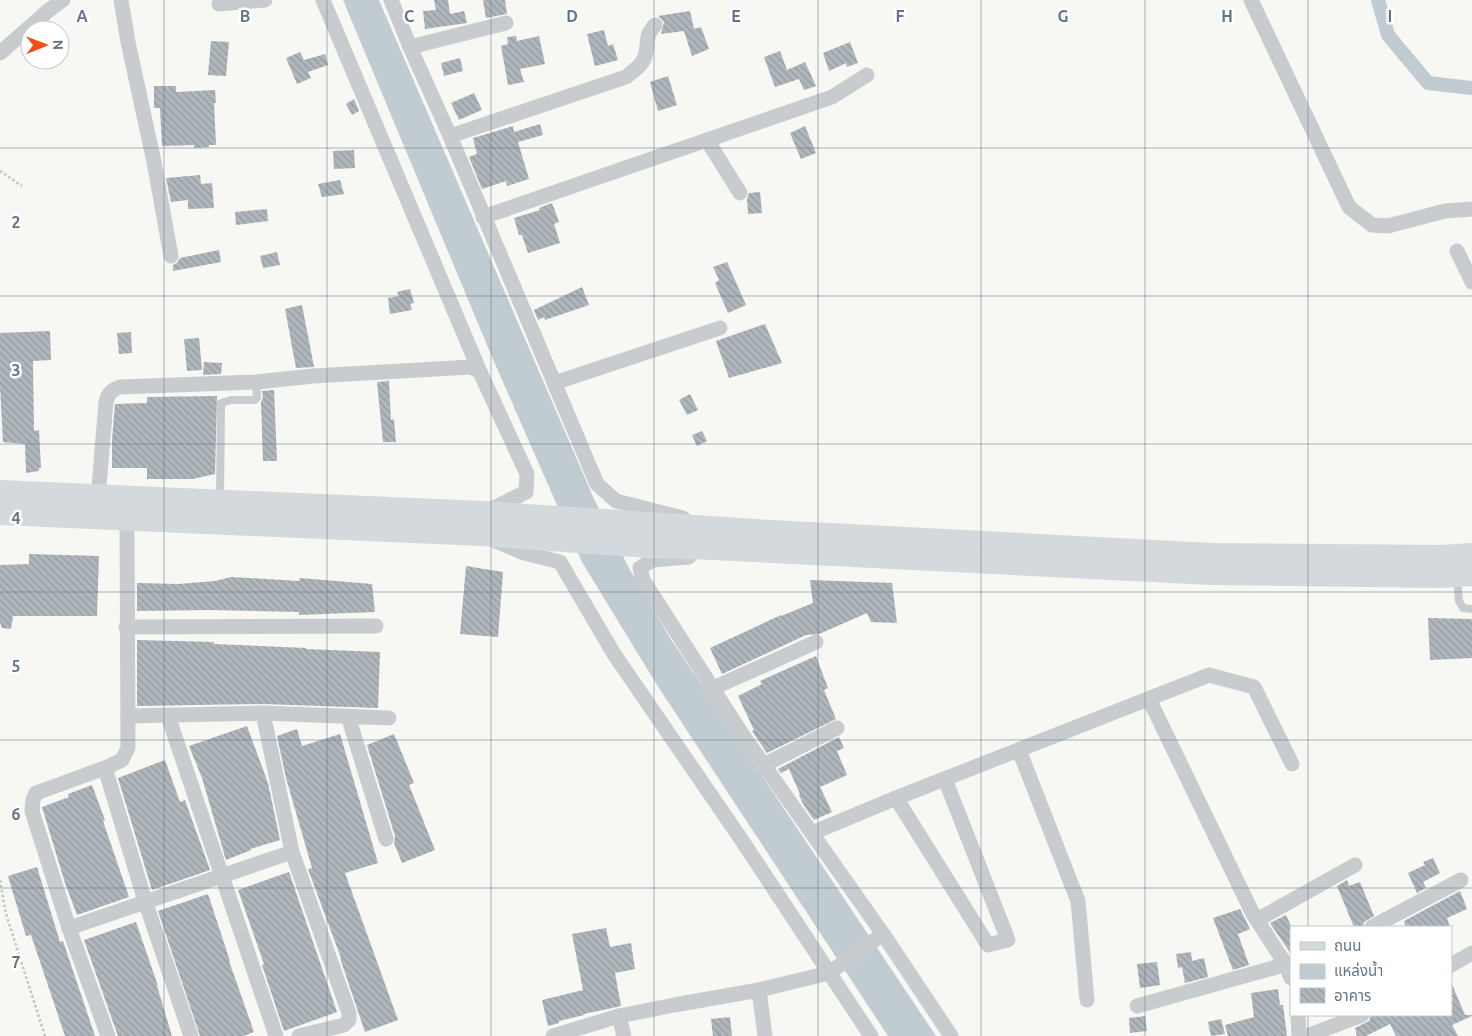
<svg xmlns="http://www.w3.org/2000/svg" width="1472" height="1036" viewBox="0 0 1472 1036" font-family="Ubuntu,'Noto Sans Thai',sans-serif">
	<defs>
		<pattern id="building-back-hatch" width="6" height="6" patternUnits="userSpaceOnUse" patternTransform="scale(1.25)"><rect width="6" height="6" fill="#afb7bd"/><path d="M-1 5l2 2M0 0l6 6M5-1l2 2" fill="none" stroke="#92999f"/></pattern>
	</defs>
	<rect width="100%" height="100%" fill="#f7f7f3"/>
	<path fill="#c0ccd1" d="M343 0H379L594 499 630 570 670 638 936 1036H888L657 685 582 562 492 357Z"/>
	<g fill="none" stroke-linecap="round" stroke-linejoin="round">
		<path stroke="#c0ccd1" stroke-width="14" d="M1378 0 1388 35 1428 83 1472 88"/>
	</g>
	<g fill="url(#building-back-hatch)">
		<path d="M434 0H448L450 14 464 11 467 23 425 29 423 11 436 10Z"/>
		<path d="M483 0H505L507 14 486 18Z"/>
		<path d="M690 11 694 29 701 27 709 49 692 56 684 31 661 34 664 22 658 16Z"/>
		<path d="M604 30 608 46 613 44 618 60 595 66 587 34Z"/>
		<path d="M516 36 517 41 539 36 545 64 520 69 524 82 508 85 501 46 508 44 507 37Z"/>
		<path d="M211 41 229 42 226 76 208 75Z"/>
		<path d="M850 42 858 63 847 67 846 63 829 71 823 53Z"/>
		<path d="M780 51 787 70 805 62 816 86 804 90 799 79 775 87 764 57Z"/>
		<path d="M300 52 304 60 325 54 328 65 308 72 311 78 297 84 286 58Z"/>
		<path d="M460 58 463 71 444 76 441 63Z"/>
		<path d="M668 76 677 105 658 111 650 82Z"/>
		<path d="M154 86H176V92L215 90 216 103H214L216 145H209V147L194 148V145L162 146 160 108H154Z"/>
		<path d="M474 93 482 110 459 120 451 103Z"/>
		<path d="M354 99 359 111 352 115 346 104Z"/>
		<path d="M540 124 543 135 518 142 529 179 507 186 506 181 482 189 469 157 477 154 473 138 513 126 514 132Z"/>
		<path d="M805 126 816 153 801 159 790 133Z"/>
		<path d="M354 150 355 168 334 169 333 151Z"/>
		<path d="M200 175 201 184 212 183 214 208 188 209V200L171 202 166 178Z"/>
		<path d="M340 180 344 194 322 197 318 184Z"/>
		<path d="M760 192 762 213 748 214 747 199 749 193Z"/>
		<path d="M552 203 559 222 554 224 560 243 528 253 522 235H519L514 218 540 210 539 208Z"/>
		<path d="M267 209 268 221 236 225 235 212Z"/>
		<path d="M219 250 221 262 173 271V265L177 263 180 258Z"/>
		<path d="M277 252 280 265 263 268 260 256Z"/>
		<path d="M727 262 746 305 728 313 715 283 719 280 713 267Z"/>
		<path d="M582 287 589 305 545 320 544 317 538 320 534 310Z"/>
		<path d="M410 289 414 303 410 304 412 310 390 314 388 298 399 296 397 292Z"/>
		<path d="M302 305 314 367 296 368 285 309Z"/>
		<path d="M765 324 782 363 729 378 716 341Z"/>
		<path d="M50 331 51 360 33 361 34 431 39 430 41 468H39V471L26 473 25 444 3 442 0 386V333Z"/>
		<path d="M131 332 132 353 119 354 117 333Z"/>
		<path d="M199 338 202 370 187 371 184 339Z"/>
		<path d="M204 362 222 363 221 374 203 375Z"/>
		<path d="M389 381 391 420 394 419 396 442H383L377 382Z"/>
		<path d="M274 390 277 461H263L261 402 263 398 262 391Z"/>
		<path d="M690 394 698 410 687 415 679 400Z"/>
		<path d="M217 396 215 474 193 479H147V468H112V440L115 404 147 403V397Z"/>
		<path d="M702 431 707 441 697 446 692 435Z"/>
		<path d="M29 554 99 556 97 616H13L11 629 2 628 0 622V565L29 564Z"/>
		<path d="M466 566 503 572 498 637 460 634Z"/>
		<path d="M231 577 299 581 300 578 372 584 375 612 299 615V612L209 610 137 611V583L178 584 215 581Z"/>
		<path d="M810 580 892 583 897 623 871 622 867 613 819 634 806 635 722 674 710 648 781 615V616L813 603Z"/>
		<path d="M1428 618 1472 619V658L1430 660Z"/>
		<path d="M137 640 214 642V644L306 648V649L380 652 378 708 263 704 137 706Z"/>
		<path d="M816 656 828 688 824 690 836 719 767 753 752 731 754 730 738 696 762 684 760 681Z"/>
		<path d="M247 726 268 783 280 840 250 849 251 850 226 860 202 778 189 746Z"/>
		<path d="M297 729 302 746 340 734 378 863 345 873 398 1020 365 1032 340 958H341L308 869 312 868 286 778 277 736Z"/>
		<path d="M394 734 414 783 409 785 435 850 402 863 394 843 395 836 367 745Z"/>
		<path d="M839 737 844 748 837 751 847 775 820 787 832 812 814 820 803 804 799 795 800 794 789 769 781 773 778 769Z"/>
		<path d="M165 760 180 802 185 800 210 870 152 890 118 778Z"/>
		<path d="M92 785 105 820 103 821 129 897 77 915 65 883 42 807 69 797 68 794Z"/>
		<path d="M1433 858 1440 873 1423 882 1426 888 1417 893 1408 873 1425 865 1423 862Z"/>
		<path d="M37 867 60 942 63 941 95 1036H65L31 935 26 936 8 876Z"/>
		<path d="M289 872 337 1012 284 1031 262 965 264 964 238 890Z"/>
		<path d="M1347 880 1349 886 1360 882 1374 916 1364 922 1363 927H1354L1337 886Z"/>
		<path d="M1460 891 1467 909 1447 918 1450 927H1406L1404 921Z"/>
		<path d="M208 894 230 961H229L254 1032 244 1036H200L158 911Z"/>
		<path d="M1240 909 1250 929 1238 934 1249 965 1233 970 1213 918Z"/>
		<path d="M1286 915 1291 926V954L1270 923Z"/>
		<path d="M136 922 158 986H157L172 1036H118L84 940Z"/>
		<path d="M606 928 610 947 631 943 635 969 615 973 621 1006 584 1014V1015L559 1021V1023L548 1026 542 1000 583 990 572 934Z"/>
		<path d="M1191 952 1192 961 1204 958 1208 977 1185 983 1182 967 1178 968 1176 954Z"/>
		<path d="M1157 962 1160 985 1140 988 1137 964Z"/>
		<path d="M1451 982 1465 1015H1472V1016L1452 1025 1458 1036H1396L1390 1024 1366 1036H1357L1355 1028 1369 1021 1371 1015H1451Z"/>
		<path d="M1278 989 1280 1005H1283L1287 1036H1228L1225 1025 1254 1017 1251 993Z"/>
		<path d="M1145 1016 1147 1031 1130 1033 1129 1018Z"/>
		<path d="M730 1017 732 1036H713L711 1019Z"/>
		<path d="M1221 1019 1225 1034 1211 1036 1208 1022Z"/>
	</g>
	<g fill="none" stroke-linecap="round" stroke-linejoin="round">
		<g stroke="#c2c3c5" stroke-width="2.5" stroke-dasharray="2.5 2.5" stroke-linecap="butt">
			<path d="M0 171 22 186"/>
			<path d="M0 880 6 914 45 1036"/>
		</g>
		<g stroke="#c9cccf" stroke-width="8">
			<path d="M220 500 221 403 231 400H255L257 398 256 382"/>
			<path d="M1457 577 1459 601 1463 608 1472 609"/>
		</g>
		<g stroke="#c9cccf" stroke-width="15">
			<path d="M121 0 128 42 154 162 171 256"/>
			<path d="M323 0 480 372 527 474 526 492 488 511"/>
			<path d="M391 0 410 47 450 136 597 484 616 501 683 518"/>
			<path d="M1251 0 1349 207 1372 225 1388 226 1445 211 1472 209"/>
			<path d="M219 4 265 0"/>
			<path d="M410 47 506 23"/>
			<path d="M0 53 49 10 63 0"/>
			<path d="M450 136 626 77C633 71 643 65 645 56 650 41 643 39 655 25"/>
			<path d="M707 140 740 193"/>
			<path d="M483 217 832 97 867 75"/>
			<path d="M1457 251 1472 282"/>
			<path d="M554 383 720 328"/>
			<path d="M98 498 106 402C108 394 111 390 120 387L256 382 313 376 471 367 480 372"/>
			<path d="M496 541 524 553 560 562 614 654 743 842 871 1036"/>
			<path d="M689 557 652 560 640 568 643 580 742 734 883 934 951 1036"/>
			<path d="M126 627 376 626"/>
			<path d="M711 689 816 642"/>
			<path d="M1149 699 1253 914 1286 965 1291 978"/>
			<path d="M263 713 389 718"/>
			<path d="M128 716 263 713 292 852 349 1013V1020L344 1025 299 1036"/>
			<path d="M168 716 276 1036"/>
			<path d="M348 716 386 839"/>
			<path d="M1019 750 1078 901 1087 1000"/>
			<path d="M764 765 837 728"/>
			<path d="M105 768 145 901 191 1036"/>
			<path d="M896 798 988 945 1008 940 945 779"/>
			<path d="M812 833 896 798 1209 675 1254 687 1292 764"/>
			<path d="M1257 920 1355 865"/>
			<path d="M1372 927 1461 880"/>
			<path d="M69 928 292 852"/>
			<path d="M1451 965 1472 953"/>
			<path d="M759 990 765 1036"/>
			<path d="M1137 1006 1291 963"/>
			<path d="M1298 1015 1299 1036"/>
			<path d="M619 1016 624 1036"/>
			<path d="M108 1036 69 928 32 811 33 800 36 793 105 768 122 760 128 748 127 519"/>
			<path d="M553 1036 619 1016 674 1005 759 990 829 973 883 934"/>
			<path d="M1307 1036 1362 1015"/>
		</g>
		<g stroke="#d4d9dd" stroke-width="24">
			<path d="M0 492 482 513 771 532 1213 555 1441 557 1472 555"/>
			<path d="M0 513 481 534 649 546 692 547 1212 573 1442 576 1472 574"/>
		</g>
	</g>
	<path fill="none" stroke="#637687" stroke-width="1" stroke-opacity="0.55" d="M164 0V1036M327 0V1036M491 0V1036M654 0V1036M818 0V1036M981 0V1036M1145 0V1036M1308 0V927M0 148H1472M0 296H1472M0 444H1472M0 592H1472M0 740H1472M0 888H1472M1308 1015V1036"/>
	<g font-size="16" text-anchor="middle" font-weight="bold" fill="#637687" stroke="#fff" stroke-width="5" stroke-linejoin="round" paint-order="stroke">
		<text x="82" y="22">A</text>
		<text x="245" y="22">B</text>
		<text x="409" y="22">C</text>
		<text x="572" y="22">D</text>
		<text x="736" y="22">E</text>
		<text x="900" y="22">F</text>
		<text x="1063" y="22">G</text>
		<text x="1227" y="22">H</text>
		<text x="1390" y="22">I</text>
		<text x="16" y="228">2</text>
		<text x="16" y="376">3</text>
		<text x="16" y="524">4</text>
		<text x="16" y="672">5</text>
		<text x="16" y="820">6</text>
		<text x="16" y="968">7</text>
	</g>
	<rect x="1290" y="926" width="162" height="90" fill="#ffffff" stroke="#c1c8cf"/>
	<rect x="1300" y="942" width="25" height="8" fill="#d4d9dd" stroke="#c1c8cf"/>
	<text x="1334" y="951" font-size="15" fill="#637687">ถนน</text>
	<rect x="1300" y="964" width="25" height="15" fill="#c0ccd1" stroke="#c1c8cf"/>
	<text x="1334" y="976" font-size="15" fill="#637687">แหล่งน้ำ</text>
	<rect x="1300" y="988" width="25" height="15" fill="url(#building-back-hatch)" stroke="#c1c8cf"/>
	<text x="1334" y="1001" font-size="15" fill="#637687">อาคาร</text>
	<g transform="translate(45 45) rotate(89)"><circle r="24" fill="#ffffff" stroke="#c1c8cf"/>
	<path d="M0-4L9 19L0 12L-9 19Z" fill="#f44c16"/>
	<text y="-8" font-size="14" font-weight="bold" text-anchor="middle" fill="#637687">N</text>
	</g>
</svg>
